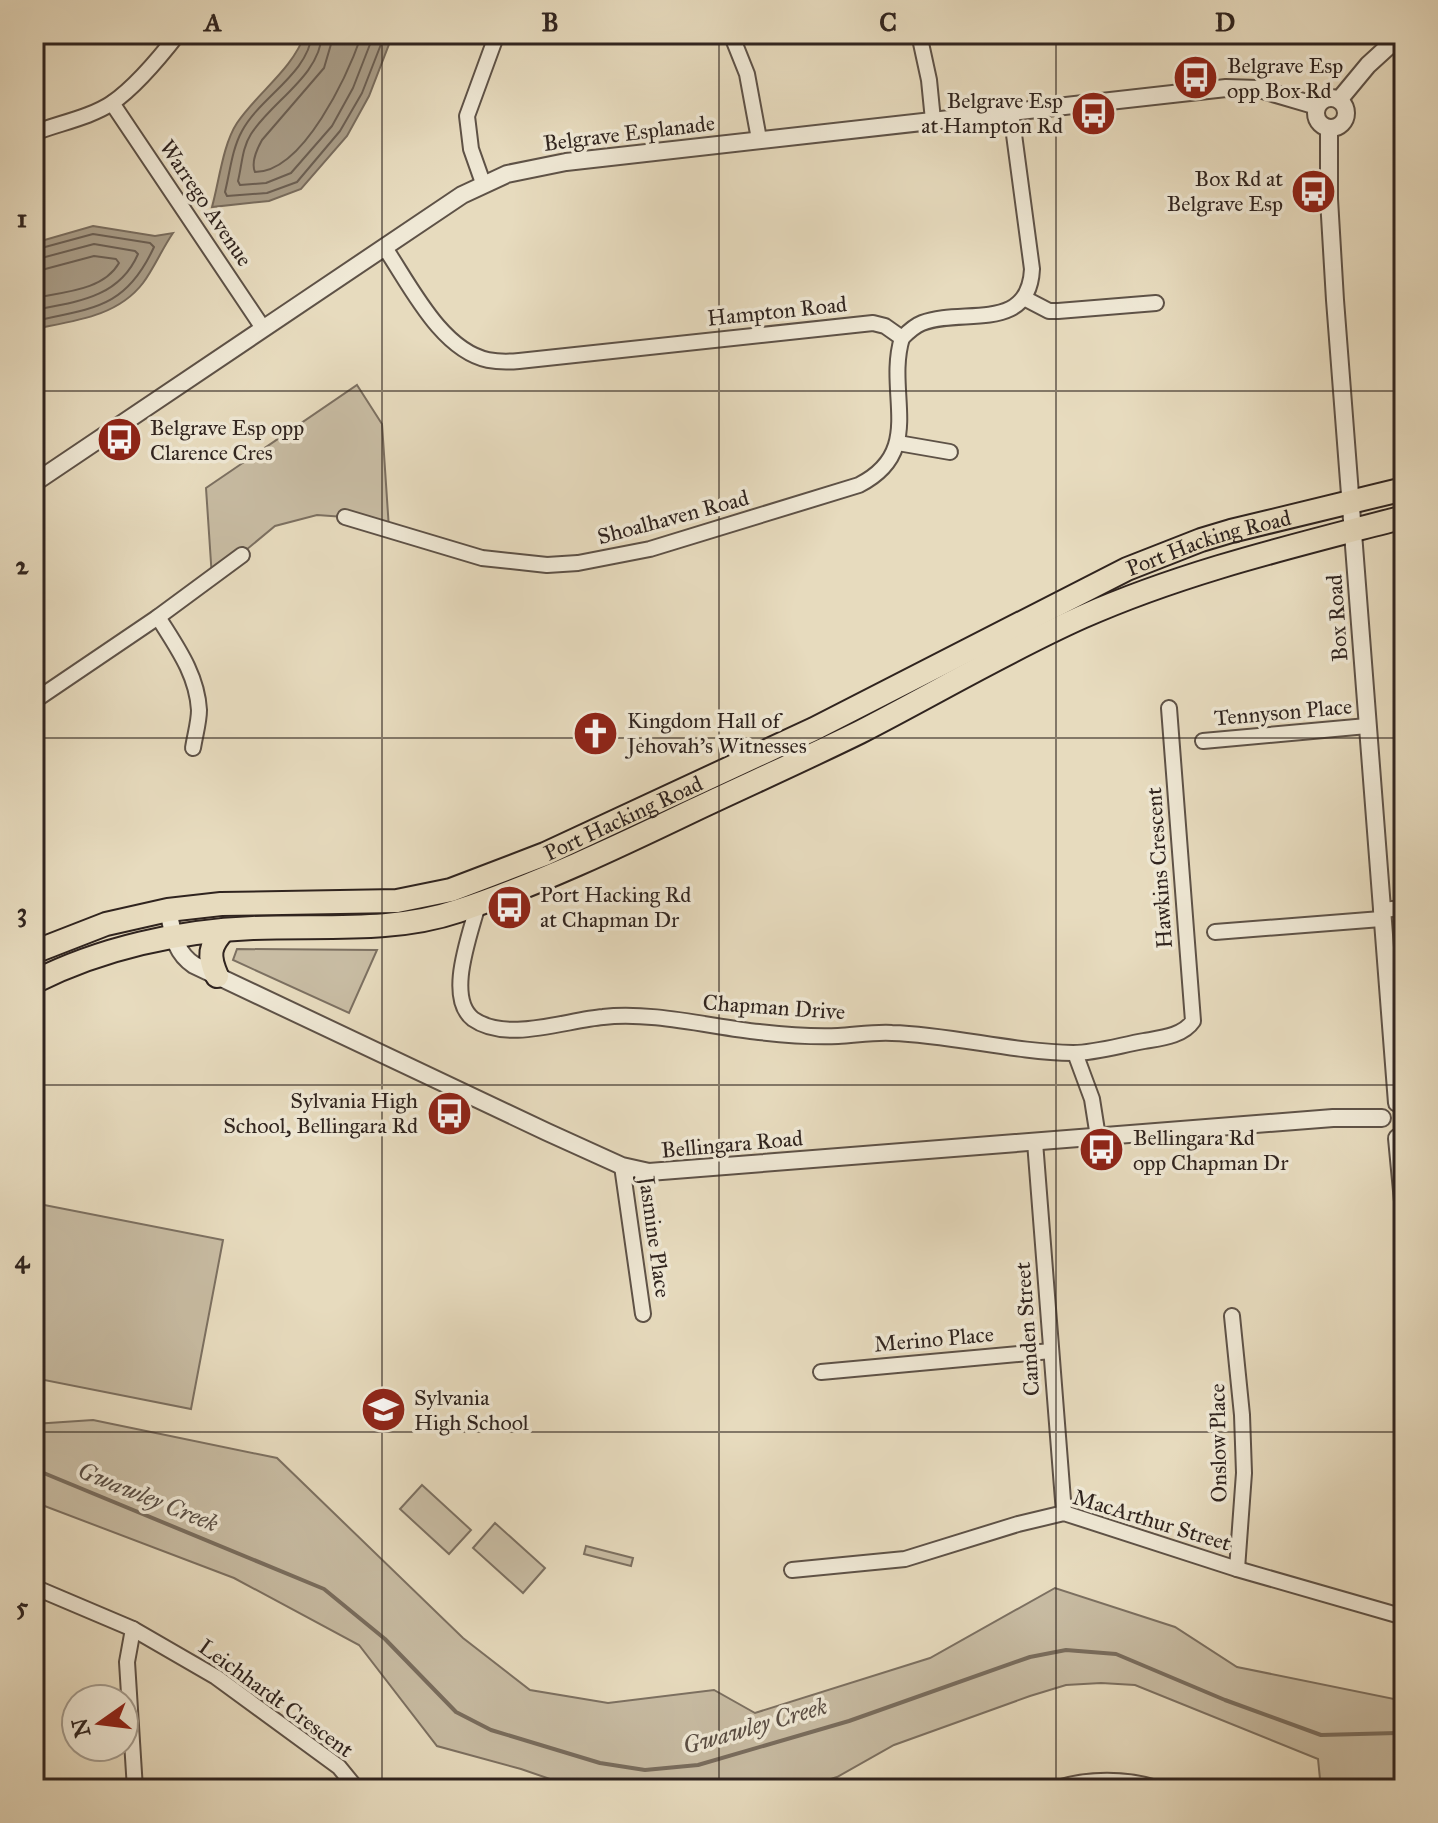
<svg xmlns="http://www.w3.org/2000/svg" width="1438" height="1823" viewBox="0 0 1438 1823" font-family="'IM FELL Great Primer',serif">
	<rect width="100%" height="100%" fill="#e7dbbe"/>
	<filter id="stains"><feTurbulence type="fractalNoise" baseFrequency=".0025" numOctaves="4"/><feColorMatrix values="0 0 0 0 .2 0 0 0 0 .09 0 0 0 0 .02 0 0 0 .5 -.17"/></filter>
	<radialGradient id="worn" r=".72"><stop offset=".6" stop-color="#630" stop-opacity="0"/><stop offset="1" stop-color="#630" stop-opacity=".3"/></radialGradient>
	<g fill="#c8bca3" stroke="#7c7061" stroke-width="2">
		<path d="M357 385 382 424 389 529 345 517 317 515 275 526 212 578 206 488Z"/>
		<path d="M237 949 377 950 349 1013 233 960Z"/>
		<path d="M34 1203 223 1240 191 1409 34 1378Z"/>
		<path d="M93 1420 277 1458 463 1638 530 1690 608 1703 714 1690 755 1713 930 1658 1055 1588 1175 1627 1237 1667 1404 1701V1778L1371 1789H1321L1318 1759 1135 1685 1101 1683 1066 1685 1030 1696 894 1745 837 1777 800 1789H579L521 1769 437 1746 359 1645 234 1578 34 1502V1424Z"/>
		<path d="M422 1485 471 1530 449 1554 400 1509Z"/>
		<path d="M495 1523 545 1568 523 1593 473 1548Z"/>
		<path d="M586 1546 633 1558 631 1566 584 1554Z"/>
	</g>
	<g fill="#a99d88" stroke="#796d5e" stroke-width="2">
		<path d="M305 34H393L369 96 347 136 301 189 269 201 212 207C219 182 223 144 237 123 258 92 292 70 305 34Z"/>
		<path d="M93 226 155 236 173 233C162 249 154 268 143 283 117 317 73 321 34 329V243Z"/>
	</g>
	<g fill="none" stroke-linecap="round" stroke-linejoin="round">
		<g stroke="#6c6054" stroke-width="2">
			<path d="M312 34C308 74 260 97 242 131 232 149 230 172 225 192L227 196 267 193 297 182 340 131 362 93 385 34"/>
			<path d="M322 34C320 76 272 101 251 134 242 148 242 165 238 181L240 185 266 183 291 173 332 126 353 88 374 34"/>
			<path d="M334 34 324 68 262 140C257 149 251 163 255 172 304 172 348 74 362 34"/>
			<path d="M34 250 93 234 150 243 154 247C126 308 94 308 34 321"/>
			<path d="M34 260 94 244 135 251 138 254C119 298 76 302 34 310"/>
			<path d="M34 272 94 256 116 259 119 263C103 291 62 292 34 298"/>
		</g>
		<path stroke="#796d5e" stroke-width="4" d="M34 1469 324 1589 385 1639 456 1712 491 1730 600 1763 645 1770 698 1765 849 1721 1030 1657 1066 1650 1116 1654 1225 1700 1321 1735 1397 1733"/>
		<defs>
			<g id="minor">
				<path d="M731 34 747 74 759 139"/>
				<path d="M919 34 929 80 933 120"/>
				<path d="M112 103 263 328"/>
				<path d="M34 133C59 123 89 118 112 103 135 87 161 56 178 34"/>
				<path d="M483 183 471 149 467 116 497 34"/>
				<path d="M385 248C410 285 441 350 488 360 498 362 508 362 519 361L873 323 885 326 902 338C908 332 914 326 922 323 962 307 1029 334 1032 269L1011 112"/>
				<path d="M1024 298 1049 311H1058L1156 303"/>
				<path d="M898 443 950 452"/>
				<path d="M345 517 482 558 547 565 578 563 650 549 859 485C926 451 885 394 902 338"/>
				<path d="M158 617C176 646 197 674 199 710 199 722 195 735 193 748"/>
				<path d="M34 701 158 617 242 555"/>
				<path d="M1203 741 1367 726"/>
				<path d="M478 904C471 933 445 997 473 1019 507 1043 566 1020 603 1017 650 1011 712 1027 759 1032 785 1035 813 1037 838 1036 856 1035 874 1032 892 1033 953 1035 1012 1052 1073 1053 1096 1053 1121 1045 1144 1041 1161 1038 1183 1036 1193 1021L1169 708"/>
				<path d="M1381 910 1404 908"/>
				<path d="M1215 932 1381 919"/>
				<path d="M1075 1053 1092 1099 1098 1137"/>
				<path d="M1035 1142 1064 1513"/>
				<path d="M622 1166 643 1314"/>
				<path d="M1232 1316 1242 1415 1244 1473 1237 1569"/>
				<path d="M821 1372 1051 1351"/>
				<path d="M792 1570 905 1559 1018 1524 1064 1513 1237 1569 1404 1617"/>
				<path d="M34 1587 133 1629 216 1677 339 1767 357 1789"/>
				<path d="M133 1629 127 1662 135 1789"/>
				<path d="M1054 1789C1088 1778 1126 1778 1160 1789"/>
			</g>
			<g id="tertiary">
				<circle cx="1331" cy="113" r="15"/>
				<path d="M1339 100 1368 65 1402 34"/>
				<path d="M1329 129V199L1335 300 1397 1103"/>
				<path d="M34 483 462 195 507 174 566 162 1226 88 1259 89 1317 106"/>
				<path d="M168 910C173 932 174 952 194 965L547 1132 622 1166 649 1172 1333 1118H1382"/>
				<path d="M1397 1138 1404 1212"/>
			</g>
			<g id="primary">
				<path id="s1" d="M34 952 106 924 168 910 221 904 397 901 451 890 545 854 814 729 1127 569 1201 540 1231 531 1404 489"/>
				<path d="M217 976C208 956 209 946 224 930"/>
				<path d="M34 982C101 948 179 931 253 928 321 925 393 933 458 911 539 884 617 847 694 810 749 784 805 759 860 732 934 694 1006 651 1082 617 1186 571 1294 546 1404 517"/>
			</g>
		</defs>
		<use href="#minor" stroke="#5e5247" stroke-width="18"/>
		<use href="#tertiary" stroke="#5e5247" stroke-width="20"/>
		<use href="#primary" stroke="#30241f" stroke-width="26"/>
		<use href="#minor" stroke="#efe8d5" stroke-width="14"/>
		<use href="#tertiary" stroke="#efe8d5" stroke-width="16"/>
		<use href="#primary" stroke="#e7dbbe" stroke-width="22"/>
	</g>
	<path fill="none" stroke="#30241f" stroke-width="2" stroke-opacity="0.55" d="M382 34V1789M719 34V1789M1056 34V1789M34 391H1404M34 738H1404M34 1085H1404M34 1432H1404"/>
	<defs>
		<symbol id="bus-disc" viewBox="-11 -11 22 22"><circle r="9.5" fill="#8f2418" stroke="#efe8d5"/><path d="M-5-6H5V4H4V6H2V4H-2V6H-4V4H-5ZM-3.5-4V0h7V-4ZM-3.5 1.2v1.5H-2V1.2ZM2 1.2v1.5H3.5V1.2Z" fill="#fff"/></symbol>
		<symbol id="church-disc" viewBox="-11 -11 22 22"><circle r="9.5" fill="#8f2418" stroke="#efe8d5"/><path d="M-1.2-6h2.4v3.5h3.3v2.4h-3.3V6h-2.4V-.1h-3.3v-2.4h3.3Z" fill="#fff"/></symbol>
		<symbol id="school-disc" viewBox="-11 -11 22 22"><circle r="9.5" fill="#8f2418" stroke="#efe8d5"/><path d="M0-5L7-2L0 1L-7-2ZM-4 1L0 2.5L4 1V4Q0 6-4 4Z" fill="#fff"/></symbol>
	</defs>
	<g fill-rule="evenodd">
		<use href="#bus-disc" x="1170" y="52" width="51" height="51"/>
		<use href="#bus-disc" x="1068" y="88" width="51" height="51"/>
		<use href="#bus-disc" x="1288" y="166" width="51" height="51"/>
		<use href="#bus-disc" x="94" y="414" width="51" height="51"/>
		<use href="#church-disc" x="570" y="708" width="51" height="51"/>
		<use href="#bus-disc" x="484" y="882" width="51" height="51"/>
		<use href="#bus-disc" x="424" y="1088" width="51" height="51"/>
		<use href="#bus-disc" x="1076" y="1124" width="51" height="51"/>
		<use href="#school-disc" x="358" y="1384" width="51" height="51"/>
	</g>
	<g text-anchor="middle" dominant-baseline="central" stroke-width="7" stroke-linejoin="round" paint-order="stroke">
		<g font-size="22" fill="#30241f" stroke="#efe8d5" text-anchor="start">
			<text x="1227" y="65">Belgrave Esp<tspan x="1227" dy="25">opp Box Rd</tspan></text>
			<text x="1063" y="100" text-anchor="end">Belgrave Esp<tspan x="1063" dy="25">at Hampton Rd</tspan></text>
			<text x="1283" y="178" text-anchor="end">Box Rd at<tspan x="1283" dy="25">Belgrave Esp</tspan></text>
			<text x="150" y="427">Belgrave Esp opp<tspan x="150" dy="25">Clarence Cres</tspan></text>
			<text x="627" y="720">Kingdom Hall of<tspan x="627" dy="25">Jehovah's Witnesses</tspan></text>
			<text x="540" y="894">Port Hacking Rd<tspan x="540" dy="25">at Chapman Dr</tspan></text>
			<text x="418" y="1100" text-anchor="end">Sylvania High<tspan x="418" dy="25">School, Bellingara Rd</tspan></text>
			<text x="1133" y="1137">Bellingara Rd<tspan x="1133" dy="25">opp Chapman Dr</tspan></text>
			<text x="414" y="1397">Sylvania<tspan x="414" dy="25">High School</tspan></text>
		</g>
		<g font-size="22" fill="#30241f" stroke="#efe8d5">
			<text transform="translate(629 133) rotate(-7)">Belgrave Esplanade</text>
			<text transform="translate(206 203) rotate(56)">Warrego Avenue</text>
			<text transform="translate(777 311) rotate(-6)">Hampton Road</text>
			<text transform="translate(673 517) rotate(-15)">Shoalhaven Road</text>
			<text stroke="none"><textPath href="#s1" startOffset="1260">Port Hacking Road</textPath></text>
			<text transform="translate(1337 618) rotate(-94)">Box Road</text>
			<text transform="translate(1283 712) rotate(-5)">Tennyson Place</text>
			<text stroke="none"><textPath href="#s1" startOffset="612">Port Hacking Road</textPath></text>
			<text transform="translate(1159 868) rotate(-94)">Hawkins Crescent</text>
			<text transform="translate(774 1007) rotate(4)">Chapman Drive</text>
			<text transform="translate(732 1144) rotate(-5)">Bellingara Road</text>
			<text transform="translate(655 1237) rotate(82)">Jasmine Place</text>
			<text transform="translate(1027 1329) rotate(-94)">Camden Street</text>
			<text transform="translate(934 1339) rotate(-5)">Merino Place</text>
			<text transform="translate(1218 1443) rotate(-91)">Onslow Place</text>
			<text transform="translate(1152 1520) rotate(17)">MacArthur Street</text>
			<text transform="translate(276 1698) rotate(36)">Leichhardt Crescent</text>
		</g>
		<g font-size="24" font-style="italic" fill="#5a4e44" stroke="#efe8d5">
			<text transform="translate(148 1497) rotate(22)">Gwawley Creek</text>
			<text transform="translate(755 1726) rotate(-16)">Gwawley Creek</text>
		</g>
	</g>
	<rect width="1438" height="1823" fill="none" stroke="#e7dbbe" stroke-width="88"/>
	<g transform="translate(100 1723) rotate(256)"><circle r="38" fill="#efe8d5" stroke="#a39a8c" stroke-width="2"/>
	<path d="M0-6L14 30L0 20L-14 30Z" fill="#8f2418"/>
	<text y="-12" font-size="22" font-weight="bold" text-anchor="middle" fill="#30241f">N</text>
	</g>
	<rect x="44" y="44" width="1350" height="1735" fill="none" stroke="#30241f" stroke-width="3"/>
	<g font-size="26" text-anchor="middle" font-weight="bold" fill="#30241f">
		<text x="213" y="31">A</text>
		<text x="550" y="31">B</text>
		<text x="888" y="31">C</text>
		<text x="1225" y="31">D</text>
		<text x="22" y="227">1</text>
		<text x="22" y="574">2</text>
		<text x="22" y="921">3</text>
		<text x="22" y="1268">4</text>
		<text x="22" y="1615">5</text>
	</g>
	<rect width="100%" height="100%" filter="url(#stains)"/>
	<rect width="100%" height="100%" fill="url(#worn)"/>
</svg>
